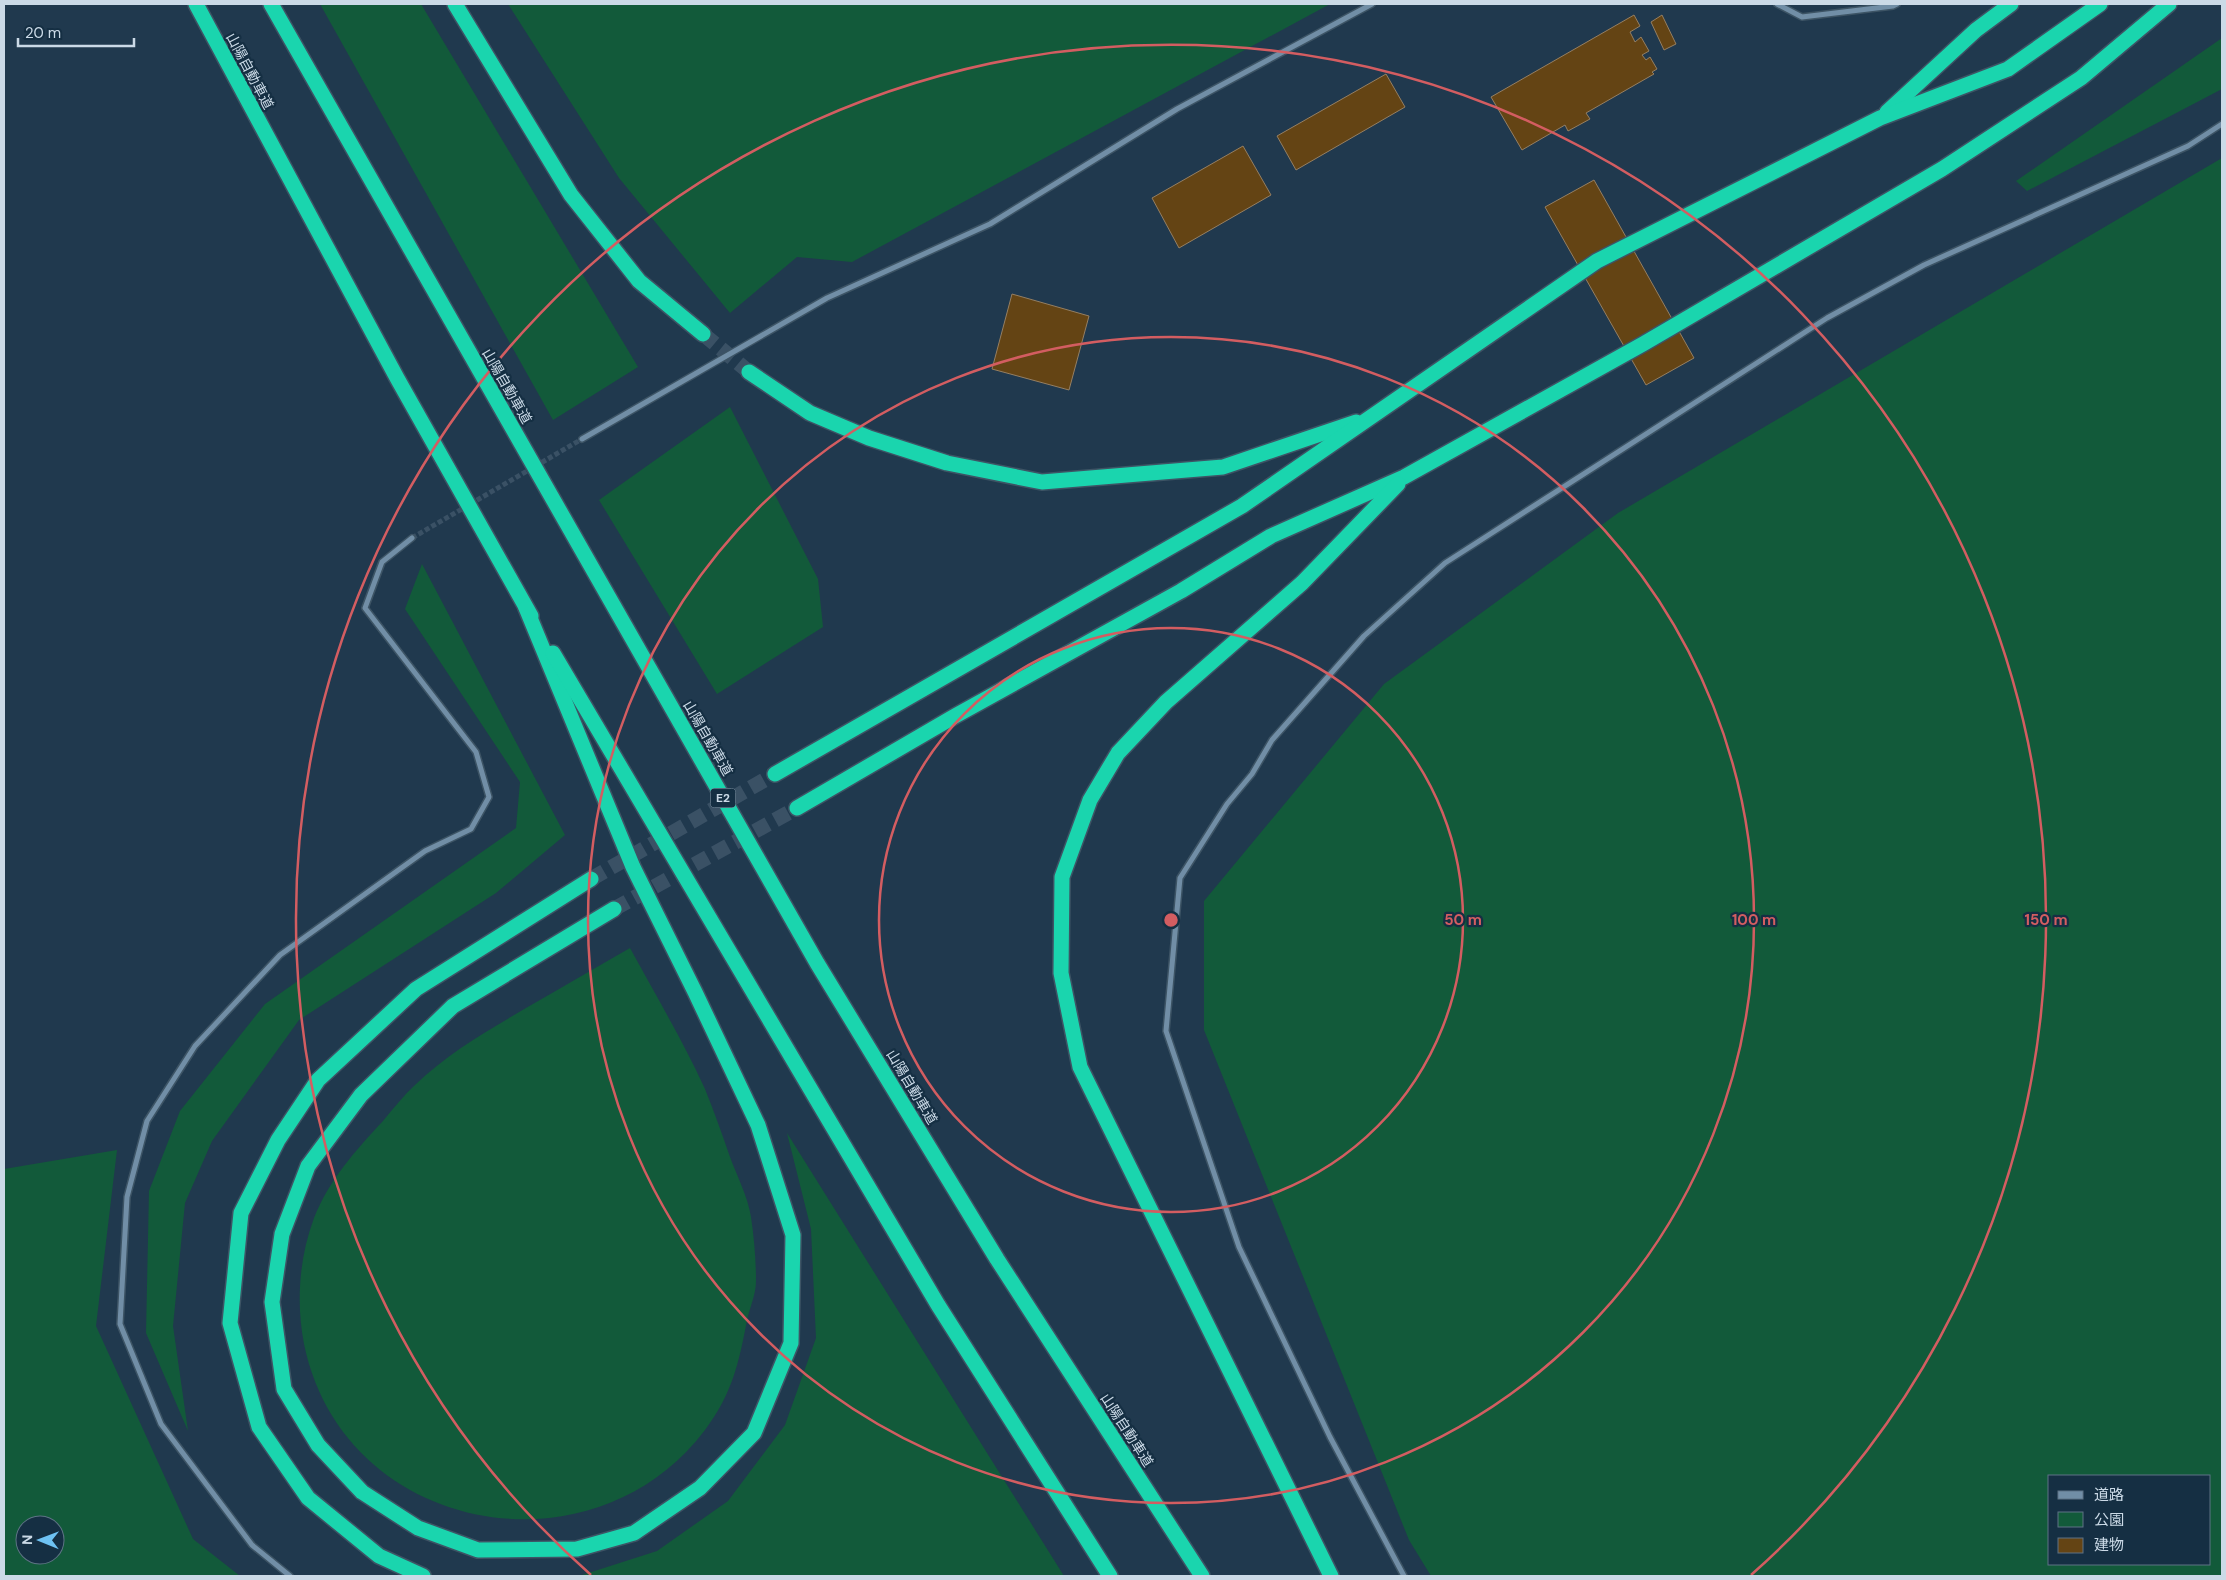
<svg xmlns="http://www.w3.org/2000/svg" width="2226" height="1580" viewBox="0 0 2226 1580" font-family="'DM Sans','Noto Sans JP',sans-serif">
	<rect width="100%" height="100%" fill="#20394e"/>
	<g fill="#125a3a" fill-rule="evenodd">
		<path d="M320 4H421L638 367 553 420Z"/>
		<path d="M508 4H1330L852 262 797 257 730 313 619 178Z"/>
		<path d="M2222 38V89L2027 191 2016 181Z"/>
		<path d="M2222 158V1576H1431L1409 1540 1204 1030V901L1384 684 1618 513ZM2210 1476V1564H2050V1476Z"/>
		<path d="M730 407 818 579 823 627 717 694 599 500Z"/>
		<path d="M422 564 565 835 496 893 299 1020 212 1141 185 1203 173 1326 188 1431 146 1333 149 1191 180 1111 265 1004 516 828 520 782 405 609Z"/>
		<path d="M630 948C655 994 683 1041 705 1089 714 1111 722 1134 730 1157 737 1176 748 1197 751 1217 754 1237 756 1260 756 1281 756 1294 750 1307 747 1320 739 1363 732 1394 705 1430 592 1580 343 1534 304 1344 296 1303 299 1258 314 1218 329 1180 355 1151 383 1121 393 1109 403 1096 415 1085 448 1053 487 1031 526 1008 561 988 595 968 630 948Z"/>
		<path d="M787 1133 1064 1576H579L657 1551 728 1501 785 1425 816 1338 811 1229Z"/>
		<path d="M117 1150 96 1326 193 1539 240 1576H4V1169ZM25 1525H55V1555H25Z"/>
	</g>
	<g fill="#644414" stroke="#957f62">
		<path d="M1634 15 1640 26 1630 32 1635 42 1641 37 1649 51 1642 55 1646 60 1650 57 1657 69 1652 72 1654 74 1586 113 1590 119 1568 131 1565 125 1522 150 1491 97Z"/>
		<path d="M1662 15 1676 44 1664 50 1651 22Z"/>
		<path d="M1386 74 1405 107 1296 170 1277 136Z"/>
		<path d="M1243 146 1271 195 1179 248 1152 198Z"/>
		<path d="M1594 180 1694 358 1646 385 1545 207Z"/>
		<path d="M1012 294 1089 316 1069 390 992 369Z"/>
	</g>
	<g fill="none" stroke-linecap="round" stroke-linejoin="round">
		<path stroke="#3a5165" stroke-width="5" stroke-dasharray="5 2.5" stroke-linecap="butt" d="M412 538 582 439"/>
		<g stroke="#3a5165" stroke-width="15" stroke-dasharray="15 8" stroke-linecap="butt">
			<path d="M703 334 749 372"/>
			<path d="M591 879 775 774"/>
			<path d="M614 909 797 808"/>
		</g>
		<defs>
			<g id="street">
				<path d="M1777 4 1802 17 1893 6 1897 4"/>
				<path d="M582 439 827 298 990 224 1177 109 1372 4"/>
				<path d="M290 1576 252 1545 161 1424 120 1324 127 1197 147 1121 195 1046 280 955 425 851 471 829 489 797 476 752 365 608 382 562 412 538"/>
				<path d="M1404 1576 1330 1437 1239 1247 1166 1031 1180 878 1227 804 1252 774 1272 740 1364 636 1445 563 1827 318 1924 265 2188 146 2222 124"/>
			</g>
			<g id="highway">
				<path d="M196 4 397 378 531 616"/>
				<path d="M271 4 817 963 997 1259 1202 1576"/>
				<path d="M455 4 571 195 639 281 703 334"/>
				<path d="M1887 112 1976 30 2011 4"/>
				<path d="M749 372 810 413 869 438 947 463 1042 482 1223 467 1356 422"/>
				<path d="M526 608 633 867 695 992 758 1125 793 1235 791 1343 754 1433 700 1488 634 1533 577 1549 478 1550 418 1528 362 1492 318 1445 284 1389 272 1302 282 1234 308 1166 361 1095 453 1006 614 909"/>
				<path d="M553 653 938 1305 1110 1576"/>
				<path d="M775 774 1242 506 1597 261 1880 118 2008 69 2100 4"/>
				<path d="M797 808 955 716 1181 591 1271 536 1404 477 1643 344 1942 169 2081 78 2169 4"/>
				<path d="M423 1576 379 1556 308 1498 259 1427 230 1323 241 1213 278 1140 318 1080 416 989 591 879"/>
				<path d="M1331 1576 1080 1067 1061 973 1062 877 1090 800 1118 753 1166 702 1302 583 1398 484"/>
			</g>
		</defs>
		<use href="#street" stroke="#3d5465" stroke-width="8"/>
		<use href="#highway" stroke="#3d5465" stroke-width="18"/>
		<use href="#street" stroke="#718ea6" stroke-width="5"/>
		<use href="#highway" stroke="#1ad5ae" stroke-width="15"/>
	</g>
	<g fill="none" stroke="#d35d61" stroke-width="2.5">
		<circle cx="1171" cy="920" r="292"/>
		<circle cx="1171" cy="920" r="583"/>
		<path d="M591 1575A875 875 0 1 1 1751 1575"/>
	</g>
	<g text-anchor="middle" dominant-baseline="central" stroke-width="4.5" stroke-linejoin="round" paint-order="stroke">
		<rect fill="#152f43" stroke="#94a7b6" stroke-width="1" x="710.5" y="788.5" width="25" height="19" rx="4"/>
		<g font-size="12" font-weight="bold" fill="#cbdae7">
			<text x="723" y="798">E2</text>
		</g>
		<g font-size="14" fill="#cbdae7" stroke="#152f43">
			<text transform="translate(250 71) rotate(62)">山陽自動車道</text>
			<text transform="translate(507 386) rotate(60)">山陽自動車道</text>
			<text transform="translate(708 738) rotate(60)">山陽自動車道</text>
			<text transform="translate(912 1087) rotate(59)">山陽自動車道</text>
			<text transform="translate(1127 1430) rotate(57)">山陽自動車道</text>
		</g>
	</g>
	<circle cx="1171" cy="920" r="8" fill="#d35d61" stroke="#152f43" stroke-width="2.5"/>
	<g font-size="15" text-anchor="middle" font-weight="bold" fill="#d35d61" stroke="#152f43" stroke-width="4.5" stroke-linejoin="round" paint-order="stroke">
		<text x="1463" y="925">50 m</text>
		<text x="1754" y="925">100 m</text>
		<text x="2046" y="925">150 m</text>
	</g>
	<rect width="2226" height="1580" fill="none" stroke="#cbdae7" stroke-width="10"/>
	<rect x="2048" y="1475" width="162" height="90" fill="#152f43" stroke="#5e7385"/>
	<rect x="2058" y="1491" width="25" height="8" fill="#718ea6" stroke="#5e7385"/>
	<text x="2094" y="1500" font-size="15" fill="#cbdae7">道路</text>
	<rect x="2058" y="1512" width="25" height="15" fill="#125a3a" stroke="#5e7385"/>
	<text x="2094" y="1525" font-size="15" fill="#cbdae7">公園</text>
	<rect x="2058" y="1538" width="25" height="15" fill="#644414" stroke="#5e7385"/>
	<text x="2094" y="1550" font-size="15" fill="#cbdae7">建物</text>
	<g transform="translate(40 1540) rotate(271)"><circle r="24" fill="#152f43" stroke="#5e7385"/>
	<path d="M0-4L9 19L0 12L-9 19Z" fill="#6ec2f3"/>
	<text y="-8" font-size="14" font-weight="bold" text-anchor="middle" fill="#cbdae7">N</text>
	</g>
	<path d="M18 38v8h116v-8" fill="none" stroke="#cbdae7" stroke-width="2.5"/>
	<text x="25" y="38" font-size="15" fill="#cbdae7" stroke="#152f43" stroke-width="4" paint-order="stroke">20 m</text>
</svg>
